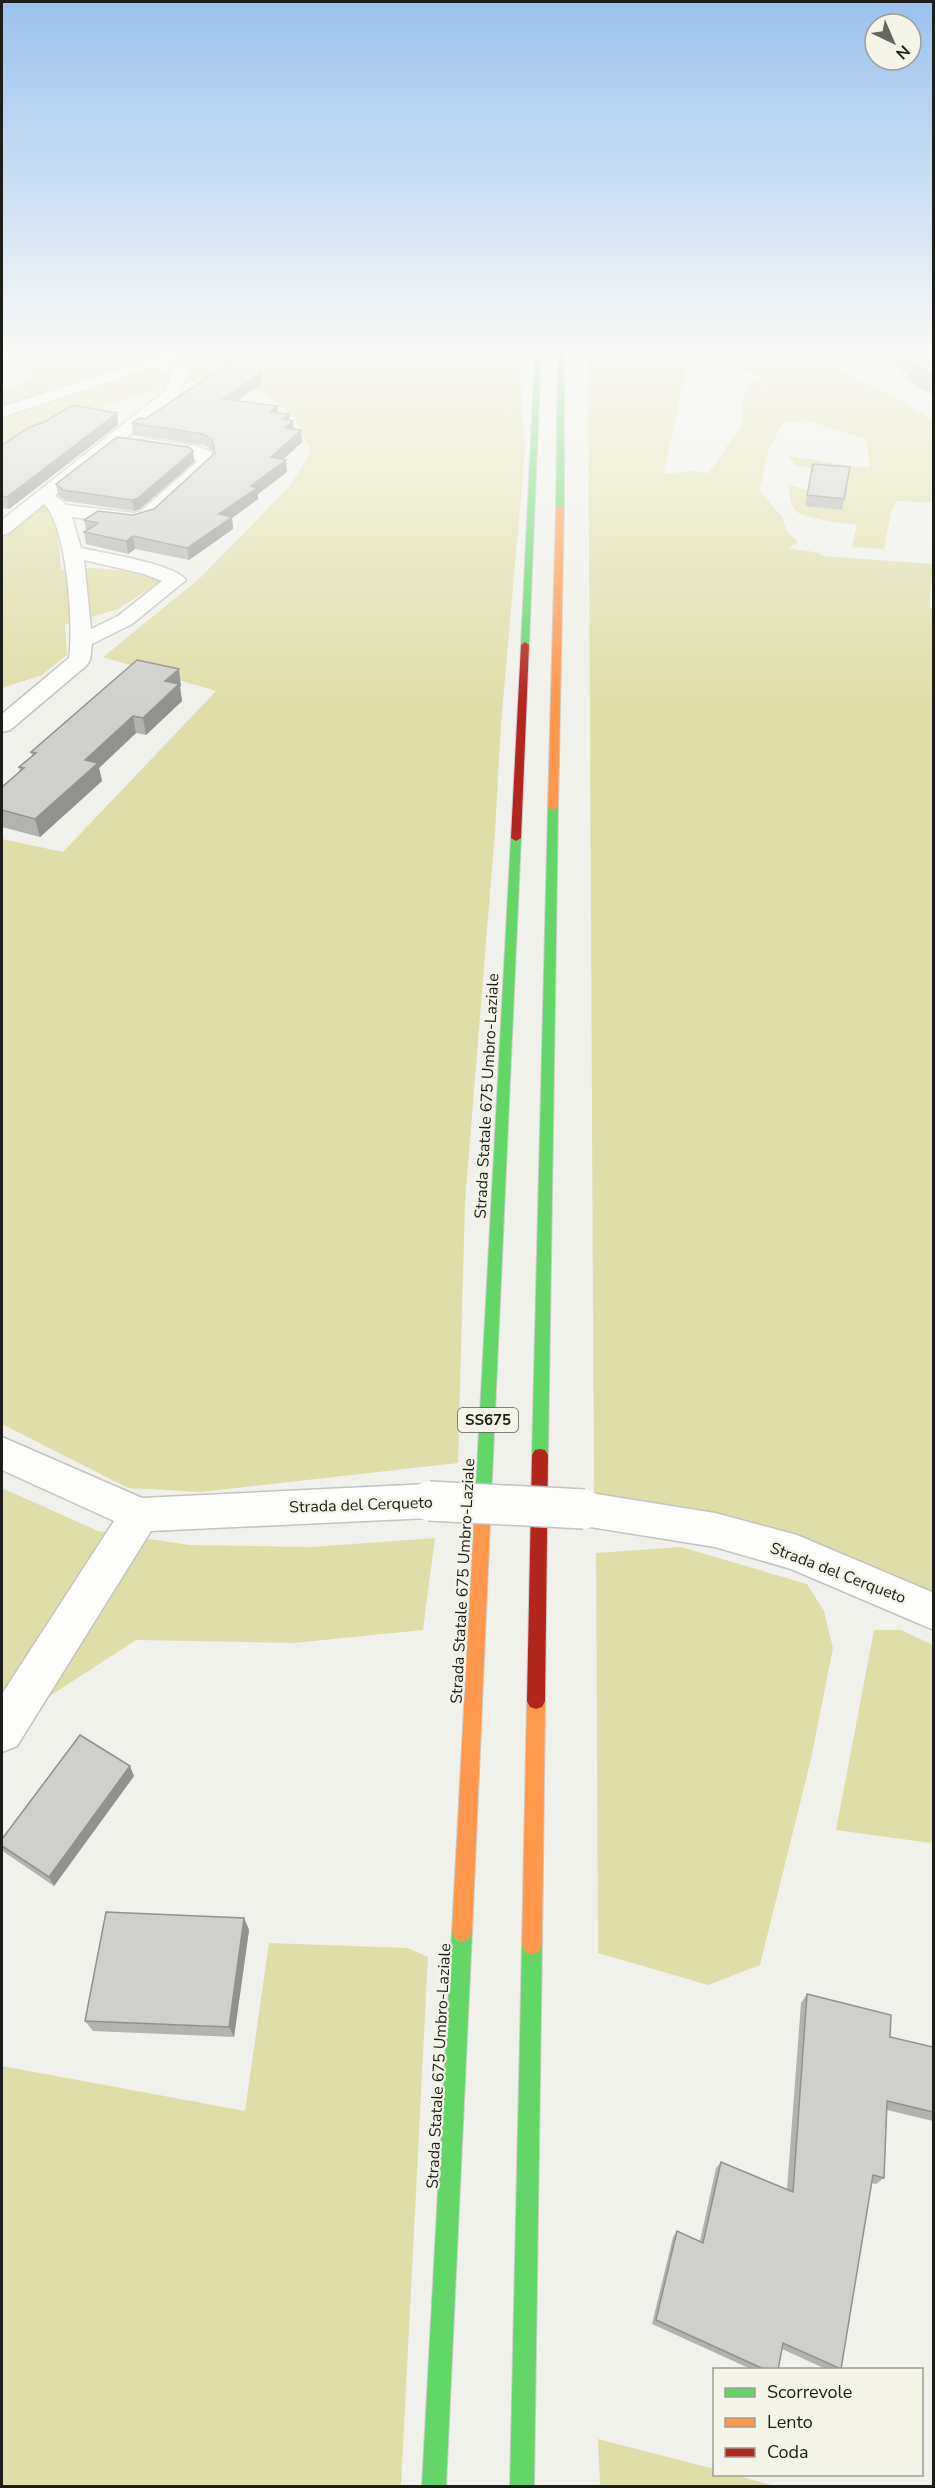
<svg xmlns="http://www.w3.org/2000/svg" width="935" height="2488" viewBox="0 0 935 2488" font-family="'Nunito Sans',sans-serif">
	<rect width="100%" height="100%" fill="#f1f1eb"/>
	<g fill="#e0dea8" fill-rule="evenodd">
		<path d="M94 353 108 355 112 353H519L525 451 501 724 495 832 465 1202 458 1463 200 1492 128 1488 2 1424V839L63 852 216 691 103 657 200 578 289 487 311 452 296 419 266 394 203 378 45 422 2 442V389L21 384 32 374 25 355 2 353Z"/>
		<path d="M588 353H775L799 360 818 361 894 397 933 420V503L897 501 891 512 884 549 852 547 857 525C844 523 800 519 794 509 790 503 790 492 789 485L808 490 830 471 796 466 789 456 857 467H870L866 439 806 420 783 423 769 449 759 490 783 518 786 530 798 542 788 548 820 553 821 556 933 564 929 608 934 609 933 1599 594 1501ZM703 363 734 365 760 378 749 385 742 404 743 422 709 473 692 471 663 474 687 368Z"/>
		<path d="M39 506 47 508 57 528 61 569C96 566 128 569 161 581L118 609 65 625 67 655 42 675 2 688V537Z"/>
		<path d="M2 1488 98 1531 189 1545 312 1547 435 1538 423 1630 294 1643 136 1640 2 1727Z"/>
		<path d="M681 1547 807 1584 824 1611 833 1648 811 1759 760 1965 708 1985 598 1953 596 1553Z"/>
		<path d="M874 1630H901L933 1645 934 1828 931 1843 836 1830Z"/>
		<path d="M269 1943 408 1948 428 1957 401 2486H2V2066L245 2111Z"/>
		<path d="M598 2439 714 2469V2474L735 2475 775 2486H600Z"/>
	</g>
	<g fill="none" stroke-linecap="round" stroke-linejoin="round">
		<defs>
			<g id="street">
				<path d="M167 353 185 355 182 358 170 362 186 368 188 371 179 395 55 495 66 505 134 513 141 511 197 462 192 456 141 448 138 444 141 440 147 439 197 446 211 452 215 463 212 467 155 519 135 525 72 517 81 548C103 553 175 564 186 580L132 624 92 644 90 660 87 665 10 730 2 732V714L69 658C74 627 67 525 44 504L9 533 2 535V520L166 390 171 373 155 367 2 417V407ZM84 560 144 574 162 581 118 616 91 629Z"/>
				<path d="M2 1437 142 1498 429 1484 442 1489 448 1501 442 1513 429 1518 151 1531 17 1746 2 1752V1694L114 1521 2 1470Z"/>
				<path d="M584 1492 715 1513 797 1535 934 1593V1630L791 1569 715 1547 584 1526 570 1521 565 1509 570 1497Z"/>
			</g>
			<g id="fast">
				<path d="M535 353H541L529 645 525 648 521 645Z"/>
				<path d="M558 353H564V508L560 510 556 508Z"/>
				<path d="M553 804 558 807 548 1455 545 1460 540 1461 535 1460 532 1455 548 807Z"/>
				<path d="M516 835 521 838 490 1523 488 1528 482 1530 476 1528 474 1523 511 838Z"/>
				<path d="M462 1922 469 1925 472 1932 446 2486H422L452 1932 455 1925Z"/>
				<path d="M532 1935 539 1938 542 1945 534 2486H510L522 1945 525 1938Z"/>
			</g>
			<g id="slow">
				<path d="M560 506 564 508 558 807 553 810 548 807 556 508Z"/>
				<path d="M482 1516 488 1518 490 1523 472 1932 469 1939 462 1942 455 1939 452 1932 474 1523 476 1518Z"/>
				<path d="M536 1693 542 1695 545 1701 542 1945 539 1952 532 1955 525 1952 522 1945 527 1701 530 1695Z"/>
			</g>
			<g id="jam">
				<path d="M525 642 529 645 521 838 516 841 511 838 521 645Z"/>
				<path d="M540 1449 545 1450 548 1455 545 1701 542 1707 536 1709 530 1707 527 1701 532 1455 535 1450Z"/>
			</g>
		</defs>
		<use href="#street" stroke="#c3c3bf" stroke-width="3"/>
		<use href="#fast" stroke="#cdcdca" stroke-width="2"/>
		<use href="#slow" stroke="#cdcdca" stroke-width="2"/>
		<use href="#jam" stroke="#cdcdca" stroke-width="2"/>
		<use href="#street" fill="#fdfdfc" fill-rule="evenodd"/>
		<use href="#fast" fill="#63d668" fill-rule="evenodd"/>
		<use href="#slow" fill="#ff974d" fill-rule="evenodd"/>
		<use href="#jam" fill="#b3261e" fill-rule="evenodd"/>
		<defs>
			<path id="street-bridge" d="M429 1501 584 1509"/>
		</defs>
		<use href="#street-bridge" stroke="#c3c3bf" stroke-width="42" stroke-linecap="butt"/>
		<use href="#street-bridge" stroke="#fdfdfc" stroke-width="39"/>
	</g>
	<g fill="#b2b2af">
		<path d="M887 353H933V395L906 380 908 373 900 372 901 368 893 367 894 364 886 363Z"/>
		<path d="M262 384 237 401 278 413 289 420 294 429 301 430 302 442 283 460 287 472 258 494V499L232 518 233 529 189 560 135 549 128 554 86 544 84 532 86 530 84 520 133 515 154 509 214 454 213 451 204 445 133 435 132 423Z"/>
		<path d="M117 413 118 425 9 509 2 508V445Z"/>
		<path d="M193 451 194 462 140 509 134 511 65 501 58 495 56 484Z"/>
		<path d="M850 467 842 510 805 506 807 495Z"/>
		<path d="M181 686 180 687 182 701 146 735 136 733 99 768 102 781 40 837 2 827V787L20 772 19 767 32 756 31 752Z"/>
		<path d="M134 1776 54 1886 4 1852 2 1849V1839Z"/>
		<path d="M244 1918 249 1930 234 2037 93 2031 85 2021Z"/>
		<path d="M807 1994 890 2037 933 2047V2121L887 2110 884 2178 876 2184 871 2183 841 2369 828 2370 782 2349 778 2370H753L652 2324 673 2237 677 2231 700 2241 716 2168 721 2162 787 2189 801 2003Z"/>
	</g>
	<g fill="#91918e">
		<path d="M261 373 262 384 224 410 223 399Z"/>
		<path d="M277 406 278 417 270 412Z"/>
		<path d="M117 413 118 425 9 509 7 497Z"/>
		<path d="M289 414 290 424 293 421 294 432 286 439 283 419Z"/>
		<path d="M301 430 302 442 272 469 271 457Z"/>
		<path d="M193 451 194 462 140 509 134 511 132 500Z"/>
		<path d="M286 460 287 472 258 494V499L232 518 233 529 189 560 187 548 219 514 251 486Z"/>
		<path d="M133 536 135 549 128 554 126 541Z"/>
		<path d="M179 669 181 686 180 687 182 701 146 735 143 718 165 681Z"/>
		<path d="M133 716 136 733 99 768 102 781 40 837 35 819 85 760Z"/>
		<path d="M130 1766 134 1776 54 1886 49 1877Z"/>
		<path d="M244 1918 249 1930 234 2037 229 2027Z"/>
	</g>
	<g fill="#cfcfcb" stroke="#91918e" stroke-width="1.5">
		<path d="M245 353H247L261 373 223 399 277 406 270 412 289 414 283 419 293 421 285 428 301 430 271 457 286 460 251 486 257 488 219 514 232 517 187 548 133 536 126 541 84 532 98 523 84 520 98 511 133 515 154 509 215 453 212 440 203 434 132 423 139 418 145 419Z"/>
		<path d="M905 353H933V376L910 363 914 356 904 355Z"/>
		<path d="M73 405 117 413 7 497 2 496V445L28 428 46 421Z"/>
		<path d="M117 437 189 447 193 451 138 498 132 500 63 490 56 484Z"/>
		<path d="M813 464 850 467 844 499 807 495Z"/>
		<path d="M137 660 179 669 165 681 179 684 143 718 133 716 85 760 98 763 35 819 2 810V787L24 768 19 767 36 753 31 752Z"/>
		<path d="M80 1735 130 1766 49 1877 2 1846V1839Z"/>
		<path d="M106 1912 244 1918 229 2027 85 2021Z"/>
		<path d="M807 1994 891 2015 890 2037 933 2047V2112L887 2101 884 2178 873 2175 841 2369 783 2343 778 2370H766L656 2320 677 2231 703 2243 721 2162 793 2192Z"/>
	</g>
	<linearGradient id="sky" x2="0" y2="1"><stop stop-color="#9ac2ee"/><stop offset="0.5" stop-color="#f9f9f6"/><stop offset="1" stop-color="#f9f9f6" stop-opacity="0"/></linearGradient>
	<rect width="935" height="702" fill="url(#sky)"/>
	<g text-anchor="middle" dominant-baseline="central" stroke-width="4.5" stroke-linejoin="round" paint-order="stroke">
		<rect fill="#f4f4e8" stroke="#5e5e57" stroke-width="1.5" x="458" y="1408" width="60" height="24" rx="4.5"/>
		<g font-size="15" font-weight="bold" fill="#1d1d19">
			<text x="488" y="1420">SS675</text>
		</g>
		<g font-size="16" fill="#1d1d19" stroke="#f4f4e8">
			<text transform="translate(487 1096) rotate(-87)">Strada Statale 675 Umbro-Laziale</text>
			<text transform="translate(361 1505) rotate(-2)">Strada del Cerqueto</text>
			<text transform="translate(838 1573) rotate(21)">Strada del Cerqueto</text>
			<text transform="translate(463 1581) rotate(-87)">Strada Statale 675 Umbro-Laziale</text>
			<text transform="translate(439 2066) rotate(-87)">Strada Statale 675 Umbro-Laziale</text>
		</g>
	</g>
	<rect width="935" height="2488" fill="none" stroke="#1d1d19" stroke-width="6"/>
	<rect x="713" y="2368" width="210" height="108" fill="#f4f4e8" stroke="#9e9e95" stroke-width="1.5"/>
	<rect x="725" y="2388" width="30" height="9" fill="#63d668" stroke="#9e9e95" stroke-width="1.5"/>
	<text x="767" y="2398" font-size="18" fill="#1d1d19">Scorrevole</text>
	<rect x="725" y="2418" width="30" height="9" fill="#ff974d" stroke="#9e9e95" stroke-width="1.5"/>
	<text x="767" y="2428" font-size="18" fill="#1d1d19">Lento</text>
	<rect x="725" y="2448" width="30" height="9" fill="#b3261e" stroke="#9e9e95" stroke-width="1.5"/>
	<text x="767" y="2458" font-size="18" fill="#1d1d19">Coda</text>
	<g transform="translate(893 42) rotate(136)"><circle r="28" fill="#f4f4e8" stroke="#9e9e95" stroke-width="1.5"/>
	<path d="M0-4.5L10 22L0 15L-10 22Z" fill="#676762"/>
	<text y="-9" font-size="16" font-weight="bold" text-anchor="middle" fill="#1d1d19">N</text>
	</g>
</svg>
